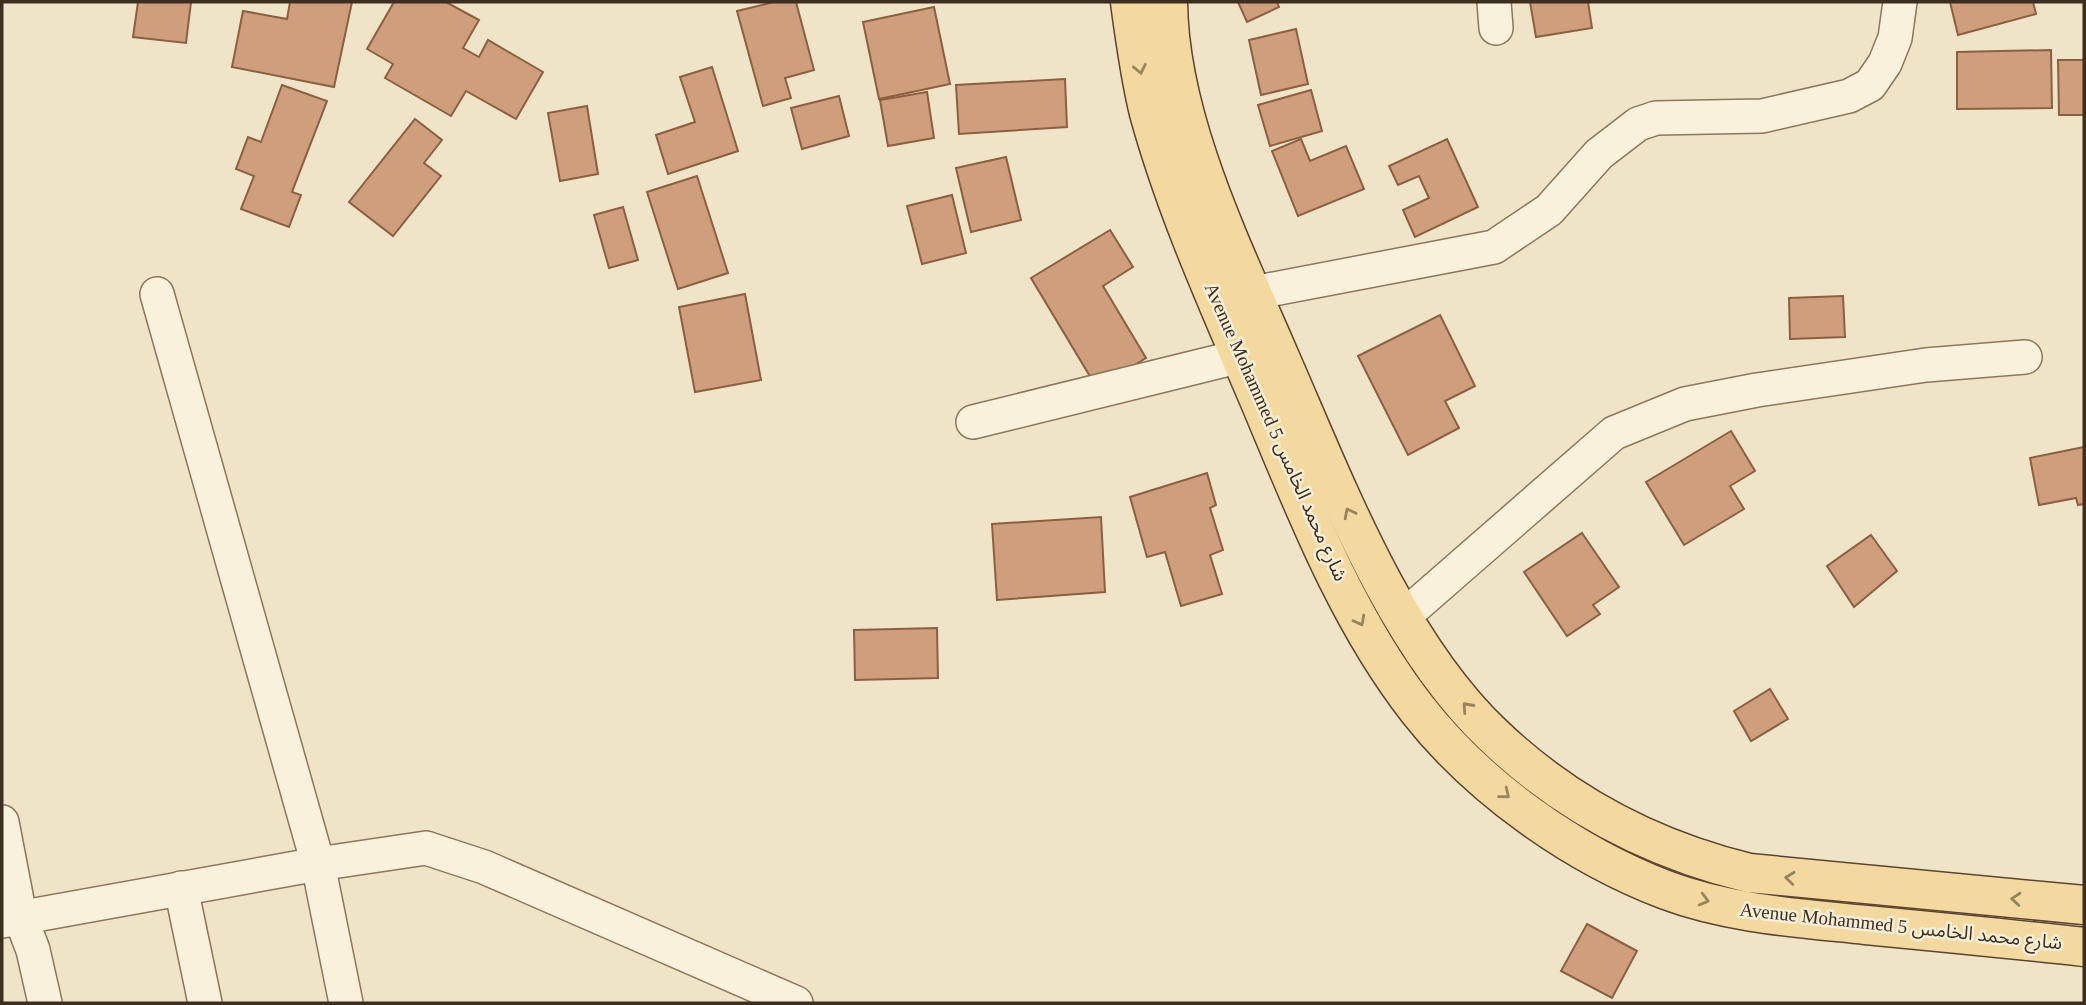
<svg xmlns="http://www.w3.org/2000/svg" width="2086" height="1005" viewBox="0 0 2086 1005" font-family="'Times New Roman','Noto Sans Arabic',serif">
	<rect width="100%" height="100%" fill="#f0e4c8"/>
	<g fill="#cf9f7d" stroke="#8d5f41" stroke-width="2">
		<path d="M138 2H191L186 43 133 37Z"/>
		<path d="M290 2H352L334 87 232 67 243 11 287 19Z"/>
		<path d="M394 2H446L479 20 463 48 479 57 488 40 543 72 516 119 466 91 451 116 385 78 393 64 367 49Z"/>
		<path d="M774 2H796L814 70 785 78 791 98 763 106 737 11Z"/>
		<path d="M1238 2H1277L1279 7 1247 22Z"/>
		<path d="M1530 2H1588L1592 28 1536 37Z"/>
		<path d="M1950 2H2033L2036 14 1958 35Z"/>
		<path d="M934 7 950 84 879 99 863 22Z"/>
		<path d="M1296 29 1308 84 1261 95 1249 40Z"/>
		<path d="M2051 50 2052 108 1957 109V52Z"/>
		<path d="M2058 60H2084V115H2059Z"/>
		<path d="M712 67 738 151 668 174 656 135 695 122 680 77Z"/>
		<path d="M1065 79 1067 127 959 134 956 85Z"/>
		<path d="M282 85 327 101 292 192 301 195 289 227 241 209 254 176 236 169 248 137 261 142Z"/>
		<path d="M1311 90 1322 131 1270 146 1258 105Z"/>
		<path d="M927 92 934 138 888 146 880 100Z"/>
		<path d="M839 96 849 136 802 149 791 108Z"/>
		<path d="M587 106 598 174 560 181 548 113Z"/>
		<path d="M415 119 442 140 424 163 441 176 393 236 349 202Z"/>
		<path d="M1301 139 1310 161 1346 146 1364 189 1298 216 1272 151Z"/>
		<path d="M1447 139 1478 207 1415 237 1403 210 1429 198 1419 176 1398 185 1389 166Z"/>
		<path d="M1006 157 1021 220 971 232 956 168Z"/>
		<path d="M697 176 728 273 678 289 647 192Z"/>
		<path d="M952 195 966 253 922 264 907 206Z"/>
		<path d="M623 207 638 260 609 268 594 215Z"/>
		<path d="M1110 230 1133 267 1103 286 1146 358 1097 388 1031 278Z"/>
		<path d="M745 294 761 380 695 392 679 307Z"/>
		<path d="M1843 296 1845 337 1790 339 1789 298Z"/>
		<path d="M1440 315 1475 386 1445 401 1459 428 1408 455 1358 356Z"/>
		<path d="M1731 431 1755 471 1730 486 1744 509 1684 545 1646 482Z"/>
		<path d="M2084 447V504L2078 505 2076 498 2039 505 2030 458Z"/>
		<path d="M1207 473 1216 505 1210 508 1223 550 1210 555 1222 594 1181 606 1165 552 1147 557 1130 497Z"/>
		<path d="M1101 517 1105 592 997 600 992 524Z"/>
		<path d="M1582 533 1619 587 1593 605 1600 614 1567 636 1524 572Z"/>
		<path d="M1871 535 1897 571 1854 607 1827 566Z"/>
		<path d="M937 628 938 678 855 680 854 630Z"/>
		<path d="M1770 689 1788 719 1751 741 1734 711Z"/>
		<path d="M1587 924 1637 951 1612 998 1561 971Z"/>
	</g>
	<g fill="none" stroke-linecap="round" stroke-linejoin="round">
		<defs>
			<g id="minor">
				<path d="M1494 2 1496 28"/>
				<path d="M1253 293 1494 247 1549 210 1599 154 1638 124 1656 118 1762 116 1849 96 1870 85 1885 63 1895 38 1900 2"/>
				<path d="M157 294 318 864 346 1003"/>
				<path d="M973 422 1241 356"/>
				<path d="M1403 617 1614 433 1685 404 1757 390 1926 365 2025 357"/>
				<path d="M2 822 20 916 33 950 45 1003"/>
				<path d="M181 888 205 1003"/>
				<path d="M2 921 318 864 426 848 484 867 796 1003"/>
			</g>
			<g id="major">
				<path d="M1130 2C1135 39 1140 77 1149 113 1177 215 1222 312 1263 409 1306 512 1349 622 1418 710 1479 788 1574 855 1666 890 1730 914 1800 918 1866 925 1939 932 2012 939 2084 947"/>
				<path d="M1168 2C1169 120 1233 248 1279 355 1333 478 1394 642 1493 735 1566 805 1651 849 1749 873L2084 905"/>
			</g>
		</defs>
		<use href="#minor" stroke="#8d765c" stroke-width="36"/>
		<use href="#major" stroke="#5b4430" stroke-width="41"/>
		<use href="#minor" stroke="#faf1dc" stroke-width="33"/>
		<use href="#major" stroke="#f3d9a0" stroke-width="38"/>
	</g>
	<defs><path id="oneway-chevron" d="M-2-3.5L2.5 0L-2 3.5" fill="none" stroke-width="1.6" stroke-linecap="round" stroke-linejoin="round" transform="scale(1.75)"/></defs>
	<g stroke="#988460">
		<use href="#oneway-chevron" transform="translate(1140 69) rotate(78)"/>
		<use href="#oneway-chevron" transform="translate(1349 513) rotate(-117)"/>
		<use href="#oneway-chevron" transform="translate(1360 621) rotate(62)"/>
		<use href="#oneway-chevron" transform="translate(1467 707) rotate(-132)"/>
		<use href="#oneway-chevron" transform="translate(1505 794) rotate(39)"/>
		<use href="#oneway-chevron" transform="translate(1790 878) rotate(-174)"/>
		<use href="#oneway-chevron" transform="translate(2016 899) rotate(-175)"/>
		<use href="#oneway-chevron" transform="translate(1704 900) rotate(15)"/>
	</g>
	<g text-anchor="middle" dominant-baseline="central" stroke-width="5" stroke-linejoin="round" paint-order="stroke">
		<g font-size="19" fill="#3d2e20" stroke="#f7eed8">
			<text transform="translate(1276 432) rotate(66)">Avenue Mohammed 5 شارع محمد الخامس</text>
			<text transform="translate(1901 926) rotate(6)">Avenue Mohammed 5 شارع محمد الخامس</text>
		</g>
	</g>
	<rect width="2086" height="1005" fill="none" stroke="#3d2e20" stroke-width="7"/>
</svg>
